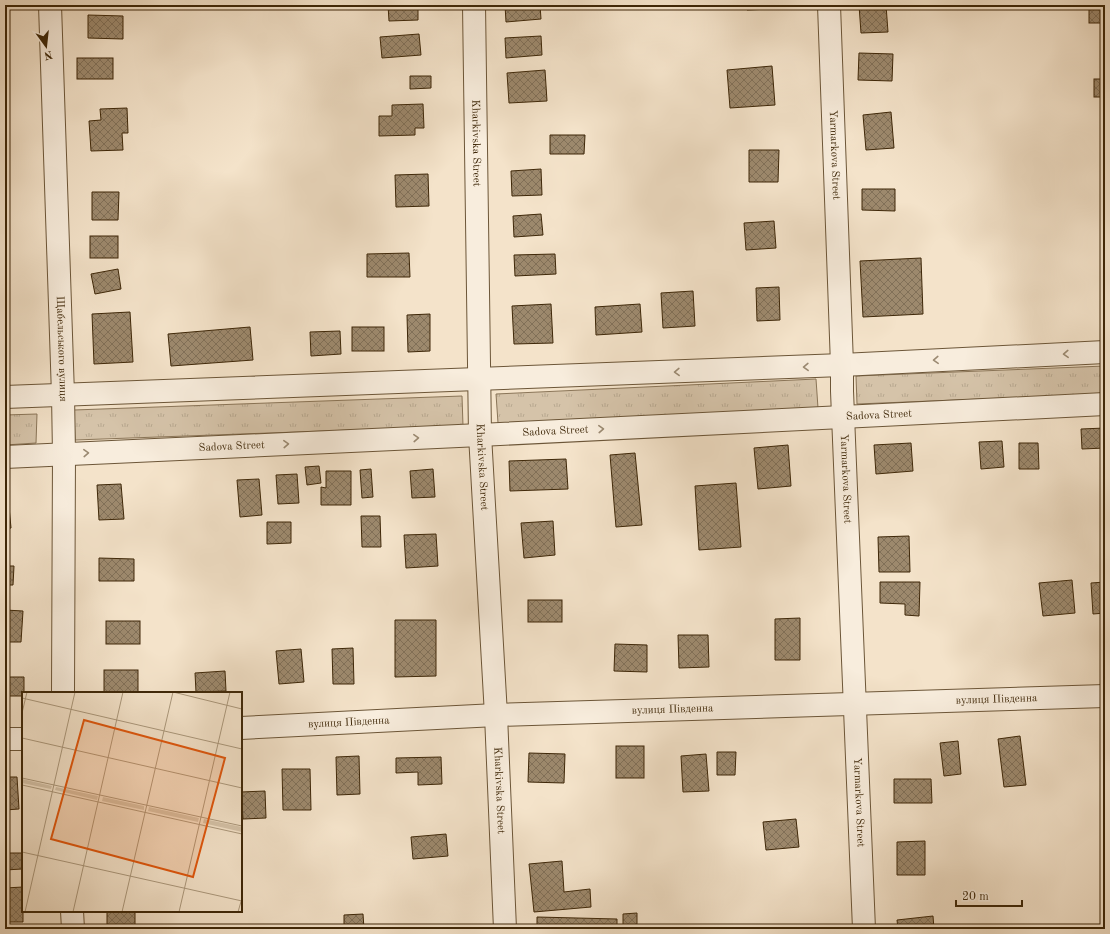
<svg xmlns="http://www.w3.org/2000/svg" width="1110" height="934" viewBox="0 0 1110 934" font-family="'Old Standard TT',serif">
	<defs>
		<pattern id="grass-tufts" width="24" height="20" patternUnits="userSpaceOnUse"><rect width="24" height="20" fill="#d5c3a9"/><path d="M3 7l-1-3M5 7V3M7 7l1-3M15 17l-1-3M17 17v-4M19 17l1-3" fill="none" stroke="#b8a890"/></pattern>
		<pattern id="building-cross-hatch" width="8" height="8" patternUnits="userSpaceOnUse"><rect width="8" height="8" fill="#9d896d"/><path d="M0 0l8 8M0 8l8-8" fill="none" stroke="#817058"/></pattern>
	</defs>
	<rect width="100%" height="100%" fill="#f4e3ca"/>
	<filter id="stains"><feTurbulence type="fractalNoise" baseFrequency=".005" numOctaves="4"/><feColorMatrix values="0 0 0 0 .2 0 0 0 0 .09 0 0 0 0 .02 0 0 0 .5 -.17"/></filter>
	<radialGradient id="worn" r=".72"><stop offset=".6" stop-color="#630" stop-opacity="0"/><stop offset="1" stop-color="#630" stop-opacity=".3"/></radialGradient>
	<g fill="url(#grass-tufts)" stroke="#8a7558">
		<path d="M1105 366V394L857 404 856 376Z"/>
		<path d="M816 379 818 408 498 423 496 394Z"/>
		<path d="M462 396 463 426 75 440 74 410Z"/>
		<path d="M37 414 36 443 5 445V415Z"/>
	</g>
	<g fill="url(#building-cross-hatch)" stroke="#3e2708">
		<path d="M388 5H418V20L389 21Z"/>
		<path d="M505 5H540L541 19 506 22Z"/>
		<path d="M747 5H772V9L747 10Z"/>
		<path d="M859 5H886L888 32 861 33Z"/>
		<rect x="1089" y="5" width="16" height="18"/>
		<path d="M88 15 123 16V39L88 38Z"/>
		<path d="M419 34 421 55 382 58 380 37Z"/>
		<path d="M541 36 542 55 506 58 505 38Z"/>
		<path d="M859 53 893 54 892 81 858 80Z"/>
		<rect x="77" y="58" width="36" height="21"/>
		<path d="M772 66 775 105 730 108 727 70Z"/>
		<path d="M545 70 547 101 509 103 507 73Z"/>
		<path d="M410 76H431V88L410 89Z"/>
		<rect x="1094" y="79" width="11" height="18"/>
		<path d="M423 104 424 128H415V135L379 136V116H392V105Z"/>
		<path d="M127 108 128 133H122L123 150 91 151 89 121 101 120 100 109Z"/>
		<rect x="1102" y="111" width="3" height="21"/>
		<path d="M891 112 894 148 866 150 863 115Z"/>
		<path d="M550 135H585L584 154H550Z"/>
		<path d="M749 150H779L778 182H749Z"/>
		<path d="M541 169 542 195 512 196 511 171Z"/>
		<path d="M428 174 429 206 396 207 395 175Z"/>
		<path d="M862 189H895V211L862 210Z"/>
		<path d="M92 192H119L118 220H92Z"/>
		<path d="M541 214 543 235 514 237 513 216Z"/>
		<path d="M774 221 776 248 746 250 744 223Z"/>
		<rect x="90" y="236" width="28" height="22"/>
		<path d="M409 253 410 277H367V254Z"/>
		<path d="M555 254 556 274 515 276 514 255Z"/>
		<path d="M921 258 923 314 863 317 860 261Z"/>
		<path d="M118 269 121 289 95 294 91 274Z"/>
		<path d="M779 287 780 320 757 321 756 288Z"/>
		<path d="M693 291 695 326 663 328 661 293Z"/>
		<path d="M551 304 553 343 514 344 512 306Z"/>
		<path d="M640 304 642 332 596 335 595 307Z"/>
		<path d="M130 312 133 362 94 364 92 314Z"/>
		<path d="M430 314V351L408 352 407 315Z"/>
		<path d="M250 327 253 360 171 366 168 334Z"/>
		<rect x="352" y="327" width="32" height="24"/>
		<path d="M340 331 341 354 311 356 310 332Z"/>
		<path d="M1105 428V448L1082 449 1081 429Z"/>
		<path d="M1002 441 1004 467 981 469 979 442Z"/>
		<path d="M911 443 913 471 876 474 874 445Z"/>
		<path d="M1019 443H1038L1039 469H1019Z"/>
		<path d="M788 445 791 486 758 489 754 448Z"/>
		<path d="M635 453 642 525 616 527 610 455Z"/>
		<path d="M566 459 568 489 510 491 509 461Z"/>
		<path d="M319 466 321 483 307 485 305 467Z"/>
		<path d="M371 469 373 497 362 498 360 470Z"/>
		<path d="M433 469 435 497 412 498 410 471Z"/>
		<path d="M326 471H351V505H321V487L326 488Z"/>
		<path d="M297 474 299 503 278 504 276 475Z"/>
		<path d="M259 479 262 515 240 517 237 480Z"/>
		<path d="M736 483 741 547 699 550 695 486Z"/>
		<path d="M121 484 124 519 99 520 97 485Z"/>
		<path d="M1102 484H1105V498H1103Z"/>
		<path d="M5 485H7L11 528 5 529Z"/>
		<path d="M1102 505H1105V524H1103Z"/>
		<path d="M361 516H380L381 547H362Z"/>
		<path d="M553 521 555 555 524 558 521 523Z"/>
		<path d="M267 522H291V543L267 544Z"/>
		<path d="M436 534 438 566 406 568 404 535Z"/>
		<path d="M909 536 910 572H879L878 537Z"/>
		<path d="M99 558 134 559V581H99Z"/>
		<path d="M5 566H14L13 585H5Z"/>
		<path d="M1072 580 1075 613 1043 616 1039 583Z"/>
		<path d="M880 582H920L919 616 905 615V604L880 603Z"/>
		<path d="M1105 582V613L1093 614 1091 583Z"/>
		<rect x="528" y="600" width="34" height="22"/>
		<path d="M5 610 23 611 21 642H5Z"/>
		<path d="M800 618V660H775V619Z"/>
		<path d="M395 620H436V676L395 677Z"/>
		<rect x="106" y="621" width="34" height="23"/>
		<path d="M678 635H708L709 667 679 668Z"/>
		<path d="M615 644 647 645V672L614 671Z"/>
		<path d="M353 648 354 684H333L332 649Z"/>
		<path d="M301 649 304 682 279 684 276 651Z"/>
		<rect x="104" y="670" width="34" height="22"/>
		<path d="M225 671 226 691 196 692 195 673Z"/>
		<path d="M5 677H24V693H23V696H5Z"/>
		<path d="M1020 736 1026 785 1004 787 998 739Z"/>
		<path d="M958 741 961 774 944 776 940 743Z"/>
		<rect x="616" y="746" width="28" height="32"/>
		<path d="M717 752H736L735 775H717Z"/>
		<path d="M529 753 565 754 564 783 528 782Z"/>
		<path d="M706 754 709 791 683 792 681 756Z"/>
		<path d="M359 756 360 794 337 795 336 757Z"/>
		<path d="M441 757 442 784 418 785V772L396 773V758Z"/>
		<path d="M282 769H310L311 810H283Z"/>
		<path d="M5 777H17L19 809 5 810Z"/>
		<path d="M894 779H931L932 803H894Z"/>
		<path d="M265 791 266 818 243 819 241 792Z"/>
		<path d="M796 819 799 847 766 850 763 822Z"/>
		<path d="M446 834 448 856 413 859 411 837Z"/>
		<path d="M925 841V875H897V842Z"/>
		<path d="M5 853H22V869L5 870Z"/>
		<path d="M562 861 564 892 590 889 591 907 534 912 529 864Z"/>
		<path d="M23 887V922H5V888Z"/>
		<rect x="107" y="911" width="28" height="18"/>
		<path d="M637 913V929H623V914Z"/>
		<path d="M363 914 364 929H344V915Z"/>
		<path d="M933 916 934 929H898L897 920Z"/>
		<path d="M537 917 617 919V929H537Z"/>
		<path d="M670 925V929H652V926Z"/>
		<path d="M705 927V929H687V928Z"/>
		<path d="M812 927V929H778Z"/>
	</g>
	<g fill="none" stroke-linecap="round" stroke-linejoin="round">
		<defs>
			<g id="minor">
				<path id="s1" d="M50 5 63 395 64 454 63 693"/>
				<path id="s2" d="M474 5 480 435 496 715 505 929"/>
				<path id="s3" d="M829 5 842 365V391L864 929"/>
				<path d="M5 397 842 365 1105 352"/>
				<path id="s4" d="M5 457 480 435 1105 404"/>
				<path id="s5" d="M241 728 496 715 1105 696"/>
				<path d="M5 739H23"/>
				<path d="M72 911 73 929"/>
			</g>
		</defs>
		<use href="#minor" stroke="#6c5638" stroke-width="24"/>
		<use href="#minor" stroke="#f8eddd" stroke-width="22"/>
	</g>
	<defs><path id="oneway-chevron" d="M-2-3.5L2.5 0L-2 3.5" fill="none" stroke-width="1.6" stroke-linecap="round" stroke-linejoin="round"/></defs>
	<g stroke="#9b8a72">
		<use href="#oneway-chevron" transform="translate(1066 354) rotate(177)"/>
		<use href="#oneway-chevron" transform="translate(936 360) rotate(177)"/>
		<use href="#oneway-chevron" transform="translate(806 367) rotate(178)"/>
		<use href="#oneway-chevron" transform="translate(677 372) rotate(178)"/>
		<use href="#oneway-chevron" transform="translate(601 429) rotate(-3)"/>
		<use href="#oneway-chevron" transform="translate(416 438) rotate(-3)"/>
		<use href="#oneway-chevron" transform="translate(286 444) rotate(-3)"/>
		<use href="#oneway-chevron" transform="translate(86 453) rotate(-3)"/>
	</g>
	<g text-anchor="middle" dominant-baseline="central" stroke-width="3" stroke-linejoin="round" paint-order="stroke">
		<g font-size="11" fill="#3e2708" stroke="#f8eddd">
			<text stroke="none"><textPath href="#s2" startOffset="138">Kharkivska Street</textPath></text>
			<text stroke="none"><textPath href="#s3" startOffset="150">Yarmarkova Street</textPath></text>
			<text stroke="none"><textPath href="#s1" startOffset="344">Щабельського вулиця</textPath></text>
			<text stroke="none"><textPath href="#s4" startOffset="875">Sadova Street</textPath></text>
			<text stroke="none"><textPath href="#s4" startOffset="551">Sadova Street</textPath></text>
			<text stroke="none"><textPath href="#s4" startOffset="227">Sadova Street</textPath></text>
			<text stroke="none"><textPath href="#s2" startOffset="462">Kharkivska Street</textPath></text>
			<text stroke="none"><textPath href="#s3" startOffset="474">Yarmarkova Street</textPath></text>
			<text stroke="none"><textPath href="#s5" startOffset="756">вулиця Південна</textPath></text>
			<text stroke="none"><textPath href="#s5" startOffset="432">вулиця Південна</textPath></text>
			<text stroke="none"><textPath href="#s5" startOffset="108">вулиця Південна</textPath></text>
			<text stroke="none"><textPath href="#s2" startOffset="786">Kharkivska Street</textPath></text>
			<text stroke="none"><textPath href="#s3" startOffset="798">Yarmarkova Street</textPath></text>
		</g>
	</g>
	<g transform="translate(22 692)">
		<rect width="220" height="220" fill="#f4e3ca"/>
		<path d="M0 87 30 94 29 97 0 91ZM34 95 76 104 75 108 33 98ZM81 105 122 114V118L80 109ZM127 115 177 126 176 130 126 119ZM182 127 220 135V140L181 131Z" fill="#d5c3a9"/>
		<path fill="none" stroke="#ab987c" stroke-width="1" d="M151 0 220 17M0 6 220 57M0 21 5 0M0 46 220 96M0 86 220 134M0 93 220 142M0 160 220 209M3 220 53 0M51 220 101 0M100 220 151 0M157 220 208 0M216 220 220 206"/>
		<path fill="#e0560c" fill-opacity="0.15" stroke="#e0560c" stroke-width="2" d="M62 28 203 66 171 185 29 147Z"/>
		<rect width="220" height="220" fill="none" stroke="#3e2708" stroke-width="2"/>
	</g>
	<rect width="1110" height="934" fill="none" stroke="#f4e3ca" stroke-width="20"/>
	<rect x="6" y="6" width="1098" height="922" fill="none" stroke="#3e2708" stroke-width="2"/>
	<rect x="10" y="10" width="1090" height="914" fill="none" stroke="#3e2708"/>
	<g transform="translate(46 46) rotate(165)" stroke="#f8eddd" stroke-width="3" paint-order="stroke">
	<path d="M0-3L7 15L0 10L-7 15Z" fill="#3e2708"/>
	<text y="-6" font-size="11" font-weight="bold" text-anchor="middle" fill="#3e2708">N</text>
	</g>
	<path d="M956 900v6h66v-6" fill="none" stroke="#3e2708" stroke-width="2"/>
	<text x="962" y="900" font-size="12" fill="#3e2708" stroke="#f8eddd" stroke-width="3" paint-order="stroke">20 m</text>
	<rect width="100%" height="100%" filter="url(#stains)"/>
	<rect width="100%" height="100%" fill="url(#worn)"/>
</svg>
